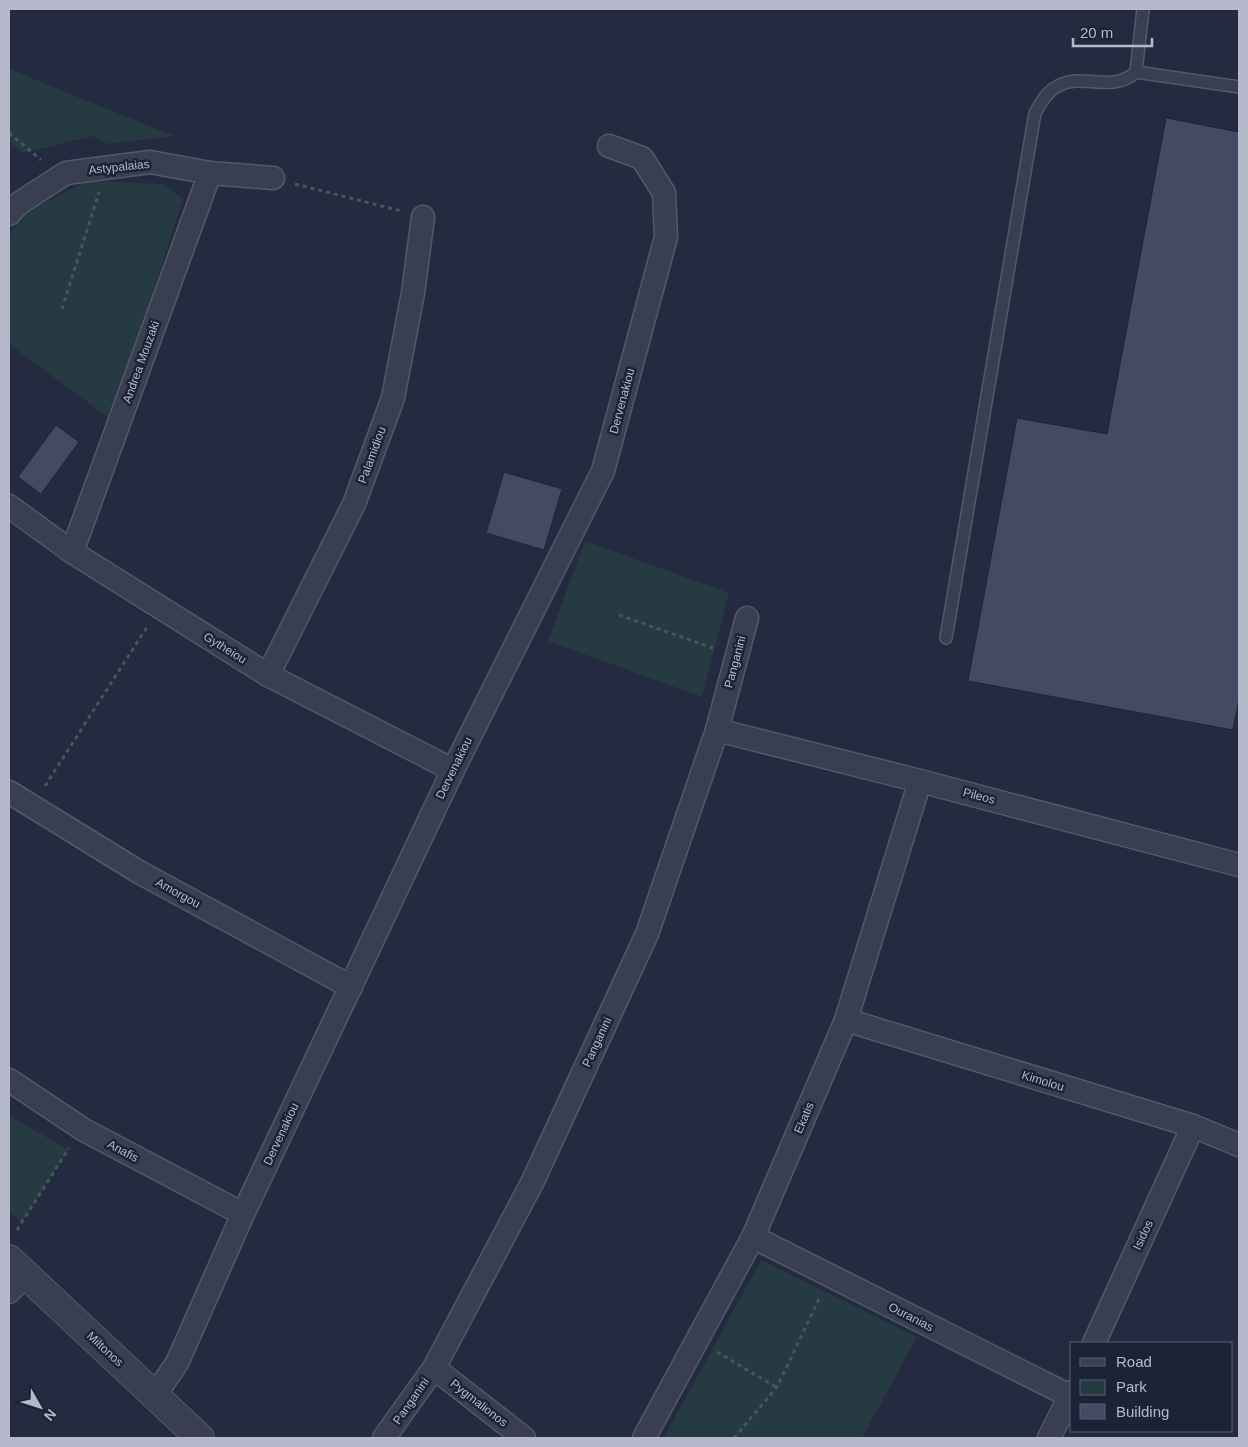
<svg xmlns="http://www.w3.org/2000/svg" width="1248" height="1447" viewBox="0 0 1248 1447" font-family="Helvetica,sans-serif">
	<rect width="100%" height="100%" fill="#242b41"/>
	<g fill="#263a42">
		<path d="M9 69 174 136 108 144 94 136 23 153 9 141Z"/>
		<path d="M88 181 164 184 183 199 112 420 9 344V235L24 213Z"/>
		<path d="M585 541 729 593 702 697 548 641Z"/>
		<path d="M9 1115 68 1150 22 1222 9 1211Z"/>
		<path d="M761 1260 917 1337 862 1438H664Z"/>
	</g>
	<g fill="#434a63" stroke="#1f2538">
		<path d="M1166 118 1239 132V698L1233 730 968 681 1017 418 1107 434Z"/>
		<path d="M56 425 79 442 41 494 18 477Z"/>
		<path d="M504 472 562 489 544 550 486 533Z"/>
	</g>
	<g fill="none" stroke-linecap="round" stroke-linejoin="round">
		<defs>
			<g id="service">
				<path d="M1136 72 1239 87"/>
				<path d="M946 638 1035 113C1041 103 1047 91 1058 86 1084 72 1111 94 1136 72L1143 9"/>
			</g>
			<g id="minor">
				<path d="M9 214 18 204 66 173 150 162 210 173 273 178"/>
				<path d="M9 506 72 552 268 675 453 770"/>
				<path d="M72 552 210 173"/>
				<path d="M268 675 354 504 393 398 413 293 423 217"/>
				<path d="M717 730 920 781 1239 865"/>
				<path d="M9 792 139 872 351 987"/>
				<path d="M846 1020 1193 1126 1239 1145"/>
				<path d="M9 1080 84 1130 243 1214"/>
				<path d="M753 1237 1070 1396"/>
				<path d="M9 1292 25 1275"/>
				<path d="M1094 1343 1193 1126"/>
				<path d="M434 1368 524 1438"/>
				<path d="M155 1395 177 1363 243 1214 453 770 603 471 666 237 664 193 642 158 609 146"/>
				<path d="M384 1438 434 1368 532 1183 647 934 717 730 747 618"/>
				<path d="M644 1438 753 1237 846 1020 920 781"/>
				<path d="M1049 1438 1072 1392"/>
			</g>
			<path id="tertiary" d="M9 1259 200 1438"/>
		</defs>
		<use href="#service" stroke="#53596b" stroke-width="14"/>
		<use href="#minor" stroke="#53596b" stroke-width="25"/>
		<use href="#tertiary" stroke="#53596b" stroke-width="30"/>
		<g stroke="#44575f" stroke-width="3" stroke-dasharray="4 4" stroke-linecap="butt">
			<path d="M9 133 41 160"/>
			<path d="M295 184 401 211"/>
			<path d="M62 309 99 192"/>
			<path d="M619 615 713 648"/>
			<path d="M45 786 147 627"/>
			<path d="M17 1230 69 1148"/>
			<path d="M717 1352 776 1387"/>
			<path d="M734 1438 777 1387 820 1297"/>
		</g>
		<use href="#service" stroke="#393e51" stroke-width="11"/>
		<use href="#minor" stroke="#393e51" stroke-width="22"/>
		<use href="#tertiary" stroke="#393e51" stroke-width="28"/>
	</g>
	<g text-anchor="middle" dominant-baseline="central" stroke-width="5" stroke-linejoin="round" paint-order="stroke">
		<g font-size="12" fill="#b5b9cb" stroke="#1d2336">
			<text transform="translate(119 167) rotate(-6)">Astypalaias</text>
			<text transform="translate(141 362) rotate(-70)">Andrea Mouzaki</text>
			<text transform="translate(622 401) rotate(-75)">Dervenakiou</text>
			<text transform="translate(372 455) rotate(-70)">Palamidiou</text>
			<text transform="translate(225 648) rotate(32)">Gytheiou</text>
			<text transform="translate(735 662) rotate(-75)">Panganini</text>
			<text transform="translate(454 768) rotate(-64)">Dervenakiou</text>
			<text transform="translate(979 796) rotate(15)">Pileos</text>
			<text transform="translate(178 893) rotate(29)">Amorgou</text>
			<text transform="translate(597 1042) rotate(-65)">Panganini</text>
			<text transform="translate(1043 1081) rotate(17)">Kimolou</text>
			<text transform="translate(804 1118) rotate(-67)">Ekatis</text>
			<text transform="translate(281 1134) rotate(-65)">Dervenakiou</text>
			<text transform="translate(123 1151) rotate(28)">Anafis</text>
			<text transform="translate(1143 1235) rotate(-65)">Isidos</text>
			<text transform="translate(911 1317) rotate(27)">Ouranias</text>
			<text transform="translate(105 1349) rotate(43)">Miltonos</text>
			<text transform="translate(411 1401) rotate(-55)">Panganini</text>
			<text transform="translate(479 1403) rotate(38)">Pygmalionos</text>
		</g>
	</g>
	<rect width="1248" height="1447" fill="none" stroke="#b5b9cb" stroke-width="20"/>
	<rect x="1070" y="1342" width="162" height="90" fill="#1d2336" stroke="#5a5f72"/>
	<rect x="1080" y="1358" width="25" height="8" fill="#393e51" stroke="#5a5f72"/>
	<text x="1116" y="1367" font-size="15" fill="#b5b9cb">Road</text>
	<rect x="1080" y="1380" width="25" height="15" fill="#263a42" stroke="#5a5f72"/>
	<text x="1116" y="1392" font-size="15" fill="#b5b9cb">Park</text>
	<rect x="1080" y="1404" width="25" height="15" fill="#434a63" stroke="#5a5f72"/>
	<text x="1116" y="1417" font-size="15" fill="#b5b9cb">Building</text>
	<g transform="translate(40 1407) rotate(129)" stroke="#1d2336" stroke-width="4" paint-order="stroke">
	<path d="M0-4L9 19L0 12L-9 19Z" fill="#b5b9cb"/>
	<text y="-8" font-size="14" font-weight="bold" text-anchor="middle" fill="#b5b9cb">N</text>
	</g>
	<path d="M1073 38v8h79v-8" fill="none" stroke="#b5b9cb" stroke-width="2.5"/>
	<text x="1080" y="38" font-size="15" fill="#b5b9cb" stroke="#1d2336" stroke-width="4" paint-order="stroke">20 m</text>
</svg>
